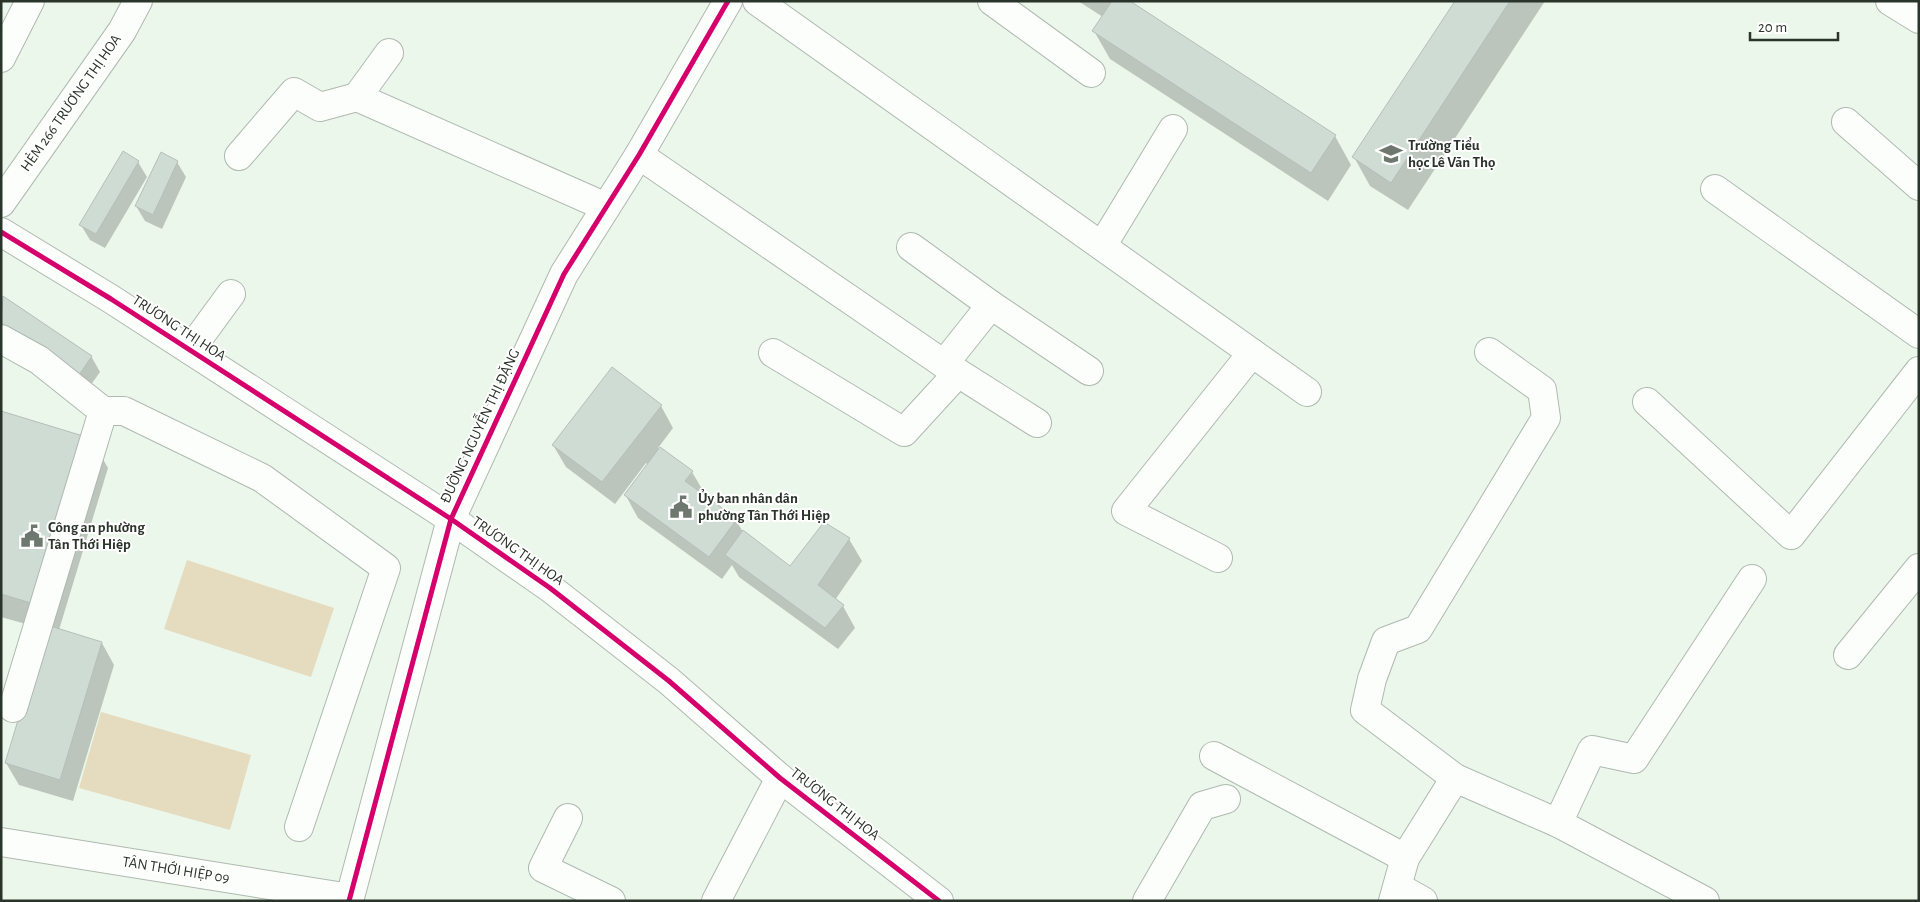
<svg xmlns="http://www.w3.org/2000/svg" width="1920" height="902" viewBox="0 0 1920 902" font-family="'Alegreya Sans',sans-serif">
	<rect width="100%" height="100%" fill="#ebf7eb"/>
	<g fill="#e5dbbe">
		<path d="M187 560 334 608 311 677 164 629Z"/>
		<path d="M101 712 251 755 230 830 79 788Z"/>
	</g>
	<g fill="#0003">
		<path d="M1078 1H1128L1335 136 1351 165 1328 201 1110 59 1094 31 1103 17Z"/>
		<path d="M1456 1H1545L1408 210 1370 186 1354 157Z"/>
		<path d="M138 162 147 177 105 248 90 240 81 225Z"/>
		<path d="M177 162 186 177 162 229 145 221 136 206Z"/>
		<path d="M3 298 91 356 100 372 88 389 1 332Z"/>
		<path d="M661 406 673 428 658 448 692 472 705 494 703 496 736 520 743 532 791 568 825 523 849 539 862 561 835 600 843 606 855 628 838 649 739 577 732 565 722 579 638 518 626 496 648 465 646 463 615 504 566 467 553 445Z"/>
		<path d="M1 412 92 440 108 468 59 630 102 643 114 665 73 801 19 785 6 763 47 630 1 617Z"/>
	</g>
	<g fill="#cfdcd4" stroke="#b4bfb9">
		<path d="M1112 1H1130L1336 135 1311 173 1092 31Z"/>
		<path d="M1455 1H1510L1391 183 1352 157Z"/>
		<path d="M123 151 139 161 96 234 79 225Z"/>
		<path d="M161 152 178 161 153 215 135 206Z"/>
		<path d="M3 296 92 356 79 375 1 323Z"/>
		<path d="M612 367 662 405 602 482 552 445Z"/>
		<path d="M1 411 93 439 41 606 1 594Z"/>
		<path d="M660 447 693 471 685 481 737 519 709 557 624 495Z"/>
		<path d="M824 522 850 538 818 585 844 605 825 628 725 555 743 530 790 566Z"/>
		<path d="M47 625 102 642 60 780 5 763Z"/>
	</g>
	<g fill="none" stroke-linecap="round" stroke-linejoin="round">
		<defs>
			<g id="minor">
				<path d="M757 1 1307 392"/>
				<path d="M992 1 1091 73"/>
				<path d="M1890 1 1919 19"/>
				<path d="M389 53 357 97 606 207"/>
				<path d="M1 58 30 1"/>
				<path d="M1846 122 1919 186"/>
				<path d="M639 155 944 364 1037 423"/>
				<path d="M239 156 294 92 320 107 357 97"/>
				<path d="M1715 189 1919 334"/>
				<path d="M1 203 122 31 138 1"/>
				<path d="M1 232 111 299 451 519 550 588 669 681 780 778 939 901"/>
				<path d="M1102 246 1173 129"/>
				<path d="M911 247 991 305"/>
				<path d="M1 339 39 360 103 411 13 708"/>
				<path d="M190 350 231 294"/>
				<path d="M1489 352 1542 390 1546 418 1418 629 1386 641 1372 679 1365 710 1455 778 1558 823 1705 901"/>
				<path d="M773 353 904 432 958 373"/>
				<path d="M944 364 991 305 1089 371"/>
				<path d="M1647 402 1791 535 1919 371"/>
				<path d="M103 411H124L262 478 386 568 299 827"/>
				<path d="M1218 558 1126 511 1252 353"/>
				<path d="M1848 655 1919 568"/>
				<path d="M1214 756 1405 858"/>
				<path d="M568 818 543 868 611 901"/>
				<path d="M1558 823 1592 750 1634 759 1752 579"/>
				<path d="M1 842 350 898"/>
				<path d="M1398 887 1423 901"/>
				<path d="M349 901 451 519 564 274 639 155 728 1"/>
				<path d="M716 901 780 778"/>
				<path d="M1147 901 1202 806 1226 799"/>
				<path d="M1393 901 1405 858 1455 778"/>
			</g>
		</defs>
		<use href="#minor" stroke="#afb9b0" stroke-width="30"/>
		<use href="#minor" stroke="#fcfefc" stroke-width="28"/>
		<defs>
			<g id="cycleway">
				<path d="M1 232 111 299 451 519 550 588 669 681 780 778 939 901"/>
				<path d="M349 901 451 519 564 274 639 155 728 1"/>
			</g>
		</defs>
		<use href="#cycleway" stroke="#fff" stroke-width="8"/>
		<use href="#cycleway" stroke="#d6006c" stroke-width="5"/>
	</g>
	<defs>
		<symbol id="school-bare" viewBox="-9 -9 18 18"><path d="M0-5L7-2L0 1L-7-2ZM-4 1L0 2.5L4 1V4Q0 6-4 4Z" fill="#6e786e" stroke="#fff" stroke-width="2.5" paint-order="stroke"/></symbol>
		<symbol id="civic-bare" viewBox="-9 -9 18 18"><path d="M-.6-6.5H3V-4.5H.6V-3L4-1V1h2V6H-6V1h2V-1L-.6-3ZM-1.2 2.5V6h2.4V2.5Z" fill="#6e786e" stroke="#fff" stroke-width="2.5" paint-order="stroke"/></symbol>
	</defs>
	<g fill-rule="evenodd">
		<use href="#school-bare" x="1375" y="138" width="32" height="32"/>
		<use href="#civic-bare" x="665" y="491" width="32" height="32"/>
		<use href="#civic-bare" x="16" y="520" width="32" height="32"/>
	</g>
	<g text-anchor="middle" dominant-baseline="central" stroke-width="4" stroke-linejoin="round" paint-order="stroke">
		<g font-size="15" fill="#2b342b" stroke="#fff">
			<text transform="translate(71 103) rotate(-55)">HẺM 266 TRƯƠNG THỊ HOA</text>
			<text transform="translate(179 328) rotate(33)">TRƯƠNG THỊ HOA</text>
			<text transform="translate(480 426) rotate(-65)">ĐƯỜNG NGUYỄN THỊ ĐẶNG</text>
			<text transform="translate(518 551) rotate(35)">TRƯƠNG THỊ HOA</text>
			<text transform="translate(835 804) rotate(38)">TRƯƠNG THỊ HOA</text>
			<text transform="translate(176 870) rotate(9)">TÂN THỚI HIỆP 09</text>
		</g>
		<g font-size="15" font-weight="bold" fill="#2b342b" stroke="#fff" text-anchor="start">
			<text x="1408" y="145">Trường Tiểu<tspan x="1408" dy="17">học Lê Văn Thọ</tspan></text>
			<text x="698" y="498">Ủy ban nhân dân<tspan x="698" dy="17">phường Tân Thới Hiệp</tspan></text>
			<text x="48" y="527">Công an phường<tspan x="48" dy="17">Tân Thới Hiệp</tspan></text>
		</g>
	</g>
	<rect width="1920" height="902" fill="none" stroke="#2b342b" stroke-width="5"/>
	<path d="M1750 32v8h88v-8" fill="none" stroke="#2b342b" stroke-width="2.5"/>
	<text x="1758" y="32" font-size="15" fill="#2b342b" stroke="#ffffff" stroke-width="4" paint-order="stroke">20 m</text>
</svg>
